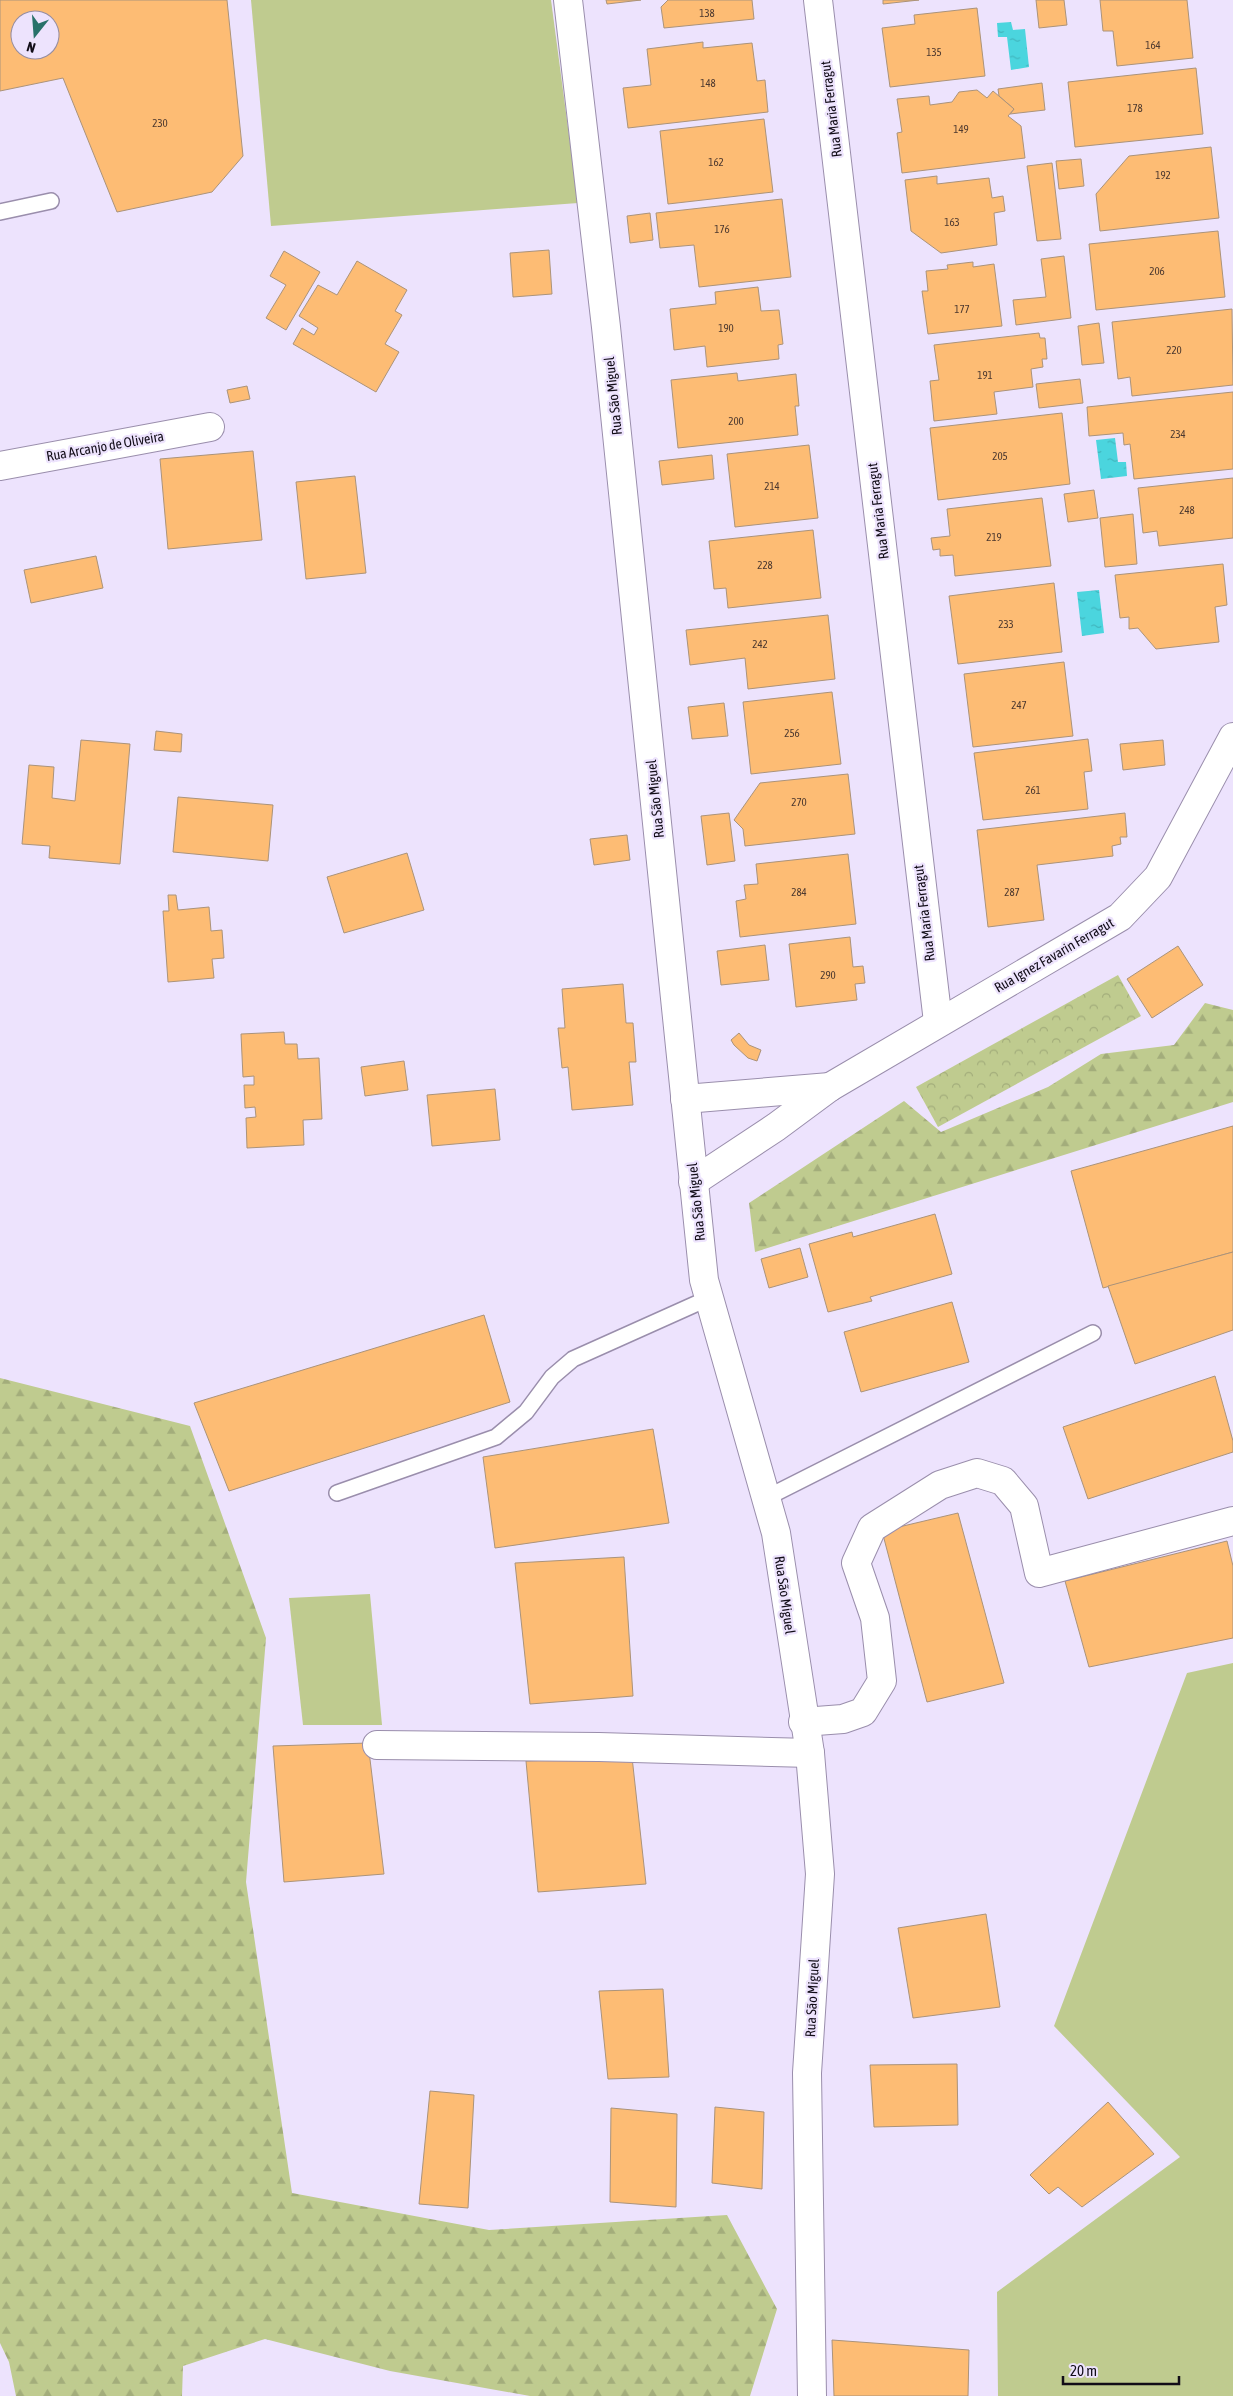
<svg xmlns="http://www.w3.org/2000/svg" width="1233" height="2396" viewBox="0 0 1233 2396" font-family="'Asap Condensed',sans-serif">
	<defs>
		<pattern id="forest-firs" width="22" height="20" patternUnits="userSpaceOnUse" patternTransform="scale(1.25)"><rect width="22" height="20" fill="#bfcb8f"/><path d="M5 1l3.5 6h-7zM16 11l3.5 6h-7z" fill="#a3ad7b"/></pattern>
		<pattern id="park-crowns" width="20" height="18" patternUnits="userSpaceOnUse" patternTransform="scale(1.25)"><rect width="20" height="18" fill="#bfcb8f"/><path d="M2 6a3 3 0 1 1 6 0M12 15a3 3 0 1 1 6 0" fill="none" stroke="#a3ad7b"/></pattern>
		<pattern id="water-ripples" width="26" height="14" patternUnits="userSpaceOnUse" patternTransform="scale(1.25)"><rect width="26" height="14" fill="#4bd5de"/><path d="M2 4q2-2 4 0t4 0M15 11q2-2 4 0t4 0" fill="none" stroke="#40b6be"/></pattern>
	</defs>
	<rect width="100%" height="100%" fill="#ede3fd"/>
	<g fill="#bfcb8f">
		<path d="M251 0H551L578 203 271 226Z"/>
		<path d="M370 1594 382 1725H303L289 1598Z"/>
		<path d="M1233 1663V2396H998L997 2292 1180 2157 1054 2026 1187 1673Z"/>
	</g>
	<g fill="url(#forest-firs)">
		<path d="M1205 1003 1233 1010V1102L755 1252 749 1203 904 1101 941 1132 1048 1087 1101 1054 1174 1045Z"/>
		<path d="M0 1378 190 1426 266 1638 246 1882 292 2193 489 2230 727 2215 777 2309 750 2396H530L390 2371 265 2339 183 2366 182 2396H16L9 2362 0 2343Z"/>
	</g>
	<path fill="url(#park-crowns)" d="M1118 975 1141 1016 938 1127 916 1087Z"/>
	<g fill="url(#water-ripples)">
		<path d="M1011 22 1013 30 1025 29 1029 67 1011 70 1007 37H998L997 23Z"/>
		<path d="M1115 438 1118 462H1126L1127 476 1101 479 1096 440Z"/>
		<path d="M1099 590 1104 633 1082 636 1077 592Z"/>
	</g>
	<g fill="#fdbc74" stroke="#ab937a" fill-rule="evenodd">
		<path d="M0 0H227L243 156 212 192 117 212 63 78 0 91ZM20 20H50V50H20Z"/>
		<path d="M606 0H641L607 4Z"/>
		<path d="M668 0H752L754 19 664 28 661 7Z"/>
		<path d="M883 0H919L883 4Z"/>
		<path d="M1036 0H1064L1067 25 1039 28Z"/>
		<path d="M1100 0H1187L1193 58 1117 66 1113 31H1103Z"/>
		<path d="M977 8 985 76 890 87 882 28 915 24 914 15Z"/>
		<path d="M703 42V48L752 43 757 81 765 80 768 112 628 128 623 88 651 85 647 49Z"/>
		<path d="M1196 68 1203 134 1075 147 1068 82Z"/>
		<path d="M1042 83 1045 110 1010 114 1014 109 999 96 998 89Z"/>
		<path d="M977 90 987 98 993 91 1014 109 1008 116 1021 126 1025 158 902 173 897 133 902 132 897 99 929 96 930 105 952 102 959 92Z"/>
		<path d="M764 119 773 192 668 204 660 131Z"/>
		<path d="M1211 147 1219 218 1100 231 1096 194 1129 156Z"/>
		<path d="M1081 159 1084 186 1059 189 1056 161Z"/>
		<path d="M1052 163 1061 239 1037 241 1027 166Z"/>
		<path d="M937 176V184L989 178 992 198 1003 196 1005 211 994 213 997 245 941 253 911 231 905 180Z"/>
		<path d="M782 199 791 277 699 287 694 245 660 248 656 213Z"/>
		<path d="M650 213 653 240 630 243 627 216Z"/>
		<path d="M1218 231 1225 297 1096 310 1089 244Z"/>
		<path d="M549 250 552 294 513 297 510 253Z"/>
		<path d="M284 251 320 272 286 330 266 318 286 285 270 276Z"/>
		<path d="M1064 256 1071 318 1016 325 1013 300 1046 297 1041 259Z"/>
		<path d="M357 261 407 290 395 311 402 315 385 344 399 352 376 392 293 344 302 328 314 335 318 328 299 316 318 285 337 295Z"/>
		<path d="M973 262V267L994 264 1002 326 928 334 922 291H928L926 271 948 269 947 265Z"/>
		<path d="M758 287 761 311 779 310 783 344 778 345 779 359 707 367 705 346 674 350 670 309 716 304 715 292Z"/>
		<path d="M1232 309 1233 385 1132 396 1130 377 1118 379 1112 322Z"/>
		<path d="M1099 323 1104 363 1082 365 1078 326Z"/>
		<path d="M1039 333 1040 338H1045L1047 359H1042L1043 367 1031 369 1033 387 994 392 997 414 934 421 930 381 939 380 934 345Z"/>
		<path d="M737 373 738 381 796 374 799 406H795L798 435 678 448 671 380Z"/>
		<path d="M1080 379 1083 403 1039 408 1036 384Z"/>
		<path d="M247 386 250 399 230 403 227 390Z"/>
		<path d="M1233 392V469L1134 479 1130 444 1124 445 1123 433 1089 436 1087 407Z"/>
		<path d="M1062 413 1070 484 938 500 930 428Z"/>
		<path d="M809 445 818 518 735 527 727 454Z"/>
		<path d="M253 451 262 540 168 549 160 459Z"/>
		<path d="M712 455 714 479 662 485 659 461Z"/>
		<path d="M355 476 366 573 306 579 296 482Z"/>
		<path d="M1233 478V538L1159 546 1157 531 1143 533 1138 488Z"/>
		<path d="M1094 490 1098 518 1068 522 1064 494Z"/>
		<path d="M1042 498 1051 566 955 576 953 555 940 556V549L933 550 931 538 950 536 947 509Z"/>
		<path d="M1133 514 1137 564 1105 567 1100 518Z"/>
		<path d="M813 530 821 598 728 608 726 588 714 589 709 541Z"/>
		<path d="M96 556 103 588 31 603 24 570Z"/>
		<path d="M1223 564 1227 605 1215 607 1219 642 1156 649 1138 628 1129 629V617L1120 618 1115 575Z"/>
		<path d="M1054 583 1062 652 958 664 949 596Z"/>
		<path d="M828 615 835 679 748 689 745 658 690 665 686 630Z"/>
		<path d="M1064 662 1073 736 973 747 964 674Z"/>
		<path d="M832 692 841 764 751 774 743 702Z"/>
		<path d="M724 703 728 736 692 739 688 707Z"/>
		<path d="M156 731 182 734 181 752 154 750Z"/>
		<path d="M1088 739 1092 771 1084 772 1088 809 983 820 974 753Z"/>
		<path d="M81 740 130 744 120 864 49 858 50 846 22 844 29 765 54 767 52 798 75 801Z"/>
		<path d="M1163 740 1165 765 1123 770 1120 744Z"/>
		<path d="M848 774 855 834 745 846 743 829 734 820 760 783Z"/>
		<path d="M178 797 273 805 268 861 173 852Z"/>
		<path d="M729 813 735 861 707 865 701 816Z"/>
		<path d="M1125 813 1127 837H1120L1121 844 1112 846 1113 856 1037 865 1044 920 988 927 977 830Z"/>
		<path d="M627 835 630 860 594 865 590 839Z"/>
		<path d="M407 853 424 910 344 933 327 877Z"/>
		<path d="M848 854 856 924 740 937 736 901 746 899 744 885 758 884 756 864Z"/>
		<path d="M168 895H176L178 910 209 907 211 931 222 930 224 958 212 959 214 978 168 982 163 911H169Z"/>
		<path d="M850 937 853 967 863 966 865 983 855 984 857 1000 796 1007 789 944Z"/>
		<path d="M765 945 769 980 721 985 717 951Z"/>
		<path d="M1178 946 1203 985 1152 1018 1127 979Z"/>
		<path d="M623 984 626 1023H633L636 1062H629L633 1105 572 1110 568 1067 562 1068 558 1028H565L562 989Z"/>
		<path d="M284 1032 285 1044H297L298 1059 319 1058 322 1119 303 1120 304 1145 247 1148 246 1118 256 1117 255 1107 245 1108 244 1085H254V1076L243 1077 241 1034Z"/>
		<path d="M739 1033 749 1045 761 1050 757 1061 748 1058 734 1045 731 1040Z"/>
		<path d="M404 1061 408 1090 365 1096 361 1067Z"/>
		<path d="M495 1089 500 1140 432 1146 427 1095Z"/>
		<path d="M1233 1126V1252L1103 1288 1071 1171Z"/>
		<path d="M935 1214 952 1274 870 1297 872 1301 828 1312 809 1244 852 1232 853 1237Z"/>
		<path d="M800 1248 808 1277 769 1288 761 1259Z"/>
		<path d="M1233 1252V1330L1135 1364 1108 1286Z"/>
		<path d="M952 1302 969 1362 861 1392 844 1332Z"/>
		<path d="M484 1315 510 1402 229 1491 194 1403Z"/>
		<path d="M1215 1376 1233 1441V1452L1088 1499 1063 1427Z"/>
		<path d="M653 1429 669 1523 495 1548 483 1457Z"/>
		<path d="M958 1513 1004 1683 927 1702 882 1531Z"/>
		<path d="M1227 1541 1233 1566V1638L1089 1667 1065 1581Z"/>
		<path d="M624 1557 633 1696 530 1704 515 1563Z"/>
		<path d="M368 1743 384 1874 284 1882 273 1746Z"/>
		<path d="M632 1757 646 1884 538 1892 526 1761Z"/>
		<path d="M986 1914 1000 2007 913 2018 898 1928Z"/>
		<path d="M663 1989 669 2077 608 2079 599 1991Z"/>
		<path d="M957 2064 958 2125 874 2127 870 2065Z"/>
		<path d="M430 2091 474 2095 468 2208 419 2204Z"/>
		<path d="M1108 2102 1154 2154 1082 2207 1058 2187 1049 2194 1030 2175Z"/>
		<path d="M715 2107 764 2112 762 2189 712 2183Z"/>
		<path d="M611 2108 677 2114 676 2207 610 2202Z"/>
		<path d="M832 2340 969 2350 968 2396H834Z"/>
	</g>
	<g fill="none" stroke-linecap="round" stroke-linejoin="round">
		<defs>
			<g id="lane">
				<path d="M0 212 51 201"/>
				<path d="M337 1493 496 1437 526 1412 552 1377 573 1359 709 1298"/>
				<path d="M766 1498 1093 1333"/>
			</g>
			<g id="street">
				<path d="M568 0 606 327 704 1280 776 1533 810 1753 820 1874 807 2073 812 2396"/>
				<path d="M818 0 938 1022"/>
				<path d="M0 466 210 427"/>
				<path d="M685 1099 830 1087"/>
				<path d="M693 1182 776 1127 830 1087 1120 917 1158 877 1233 737"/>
				<path d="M803 1722 843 1719 863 1712 882 1681 875 1618 856 1563 872 1528 940 1485 977 1473 1003 1481 1024 1506 1039 1573 1233 1521"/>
				<path d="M377 1745 599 1747 810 1753"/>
			</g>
		</defs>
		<use href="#lane" stroke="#9a8eac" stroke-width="18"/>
		<use href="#street" stroke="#9a8eac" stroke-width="30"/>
		<use href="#lane" stroke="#fff" stroke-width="15"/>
		<use href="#street" stroke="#fff" stroke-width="28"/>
	</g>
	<g text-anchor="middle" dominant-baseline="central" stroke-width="4.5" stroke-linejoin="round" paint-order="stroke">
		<g font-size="11" fill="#4d392f">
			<text x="707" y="13">138</text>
			<text x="1153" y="45">164</text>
			<text x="934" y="52">135</text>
			<text x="708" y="83">148</text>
			<text x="1135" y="108">178</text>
			<text x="160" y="123">230</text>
			<text x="961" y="129">149</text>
			<text x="716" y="162">162</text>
			<text x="1163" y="175">192</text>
			<text x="952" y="222">163</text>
			<text x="722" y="229">176</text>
			<text x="1157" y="271">206</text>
			<text x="962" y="309">177</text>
			<text x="726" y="328">190</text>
			<text x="1174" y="350">220</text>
			<text x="985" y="375">191</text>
			<text x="736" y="421">200</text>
			<text x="1178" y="434">234</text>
			<text x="1000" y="456">205</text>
			<text x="772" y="486">214</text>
			<text x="1187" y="510">248</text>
			<text x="994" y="537">219</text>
			<text x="765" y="565">228</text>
			<text x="1006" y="624">233</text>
			<text x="760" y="644">242</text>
			<text x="1019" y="705">247</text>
			<text x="792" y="733">256</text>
			<text x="1033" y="790">261</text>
			<text x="799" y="802">270</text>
			<text x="799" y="892">284</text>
			<text x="1012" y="892">287</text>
			<text x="828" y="975">290</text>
		</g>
		<g font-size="14" fill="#120d18" stroke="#ede3fd">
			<text transform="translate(831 109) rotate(-97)">Rua Maria Ferragut</text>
			<text transform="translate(613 396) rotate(-96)">Rua São Miguel</text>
			<text transform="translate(105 446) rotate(-10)">Rua Arcanjo de Oliveira</text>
			<text transform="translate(878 511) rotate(-97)">Rua Maria Ferragut</text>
			<text transform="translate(655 799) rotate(-96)">Rua São Miguel</text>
			<text transform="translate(924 913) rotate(-97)">Rua Maria Ferragut</text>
			<text transform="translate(1054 955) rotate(-30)">Rua Ignez Favarin Ferragut</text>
			<text transform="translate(696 1202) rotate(-96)">Rua São Miguel</text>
			<text transform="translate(785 1595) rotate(82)">Rua São Miguel</text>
			<text transform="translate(812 1998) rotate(-87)">Rua São Miguel</text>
		</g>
	</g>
	<g transform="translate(35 35) rotate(197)"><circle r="24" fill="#ede3fd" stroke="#958da1"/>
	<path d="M0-4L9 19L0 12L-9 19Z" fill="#28716a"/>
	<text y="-8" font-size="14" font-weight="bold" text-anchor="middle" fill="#120d18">N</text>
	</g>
	<path d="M1063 2376v8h116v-8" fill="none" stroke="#120d18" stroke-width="2.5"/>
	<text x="1070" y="2376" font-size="15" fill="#120d18" stroke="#ede3fd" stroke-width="4" paint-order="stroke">20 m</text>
</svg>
